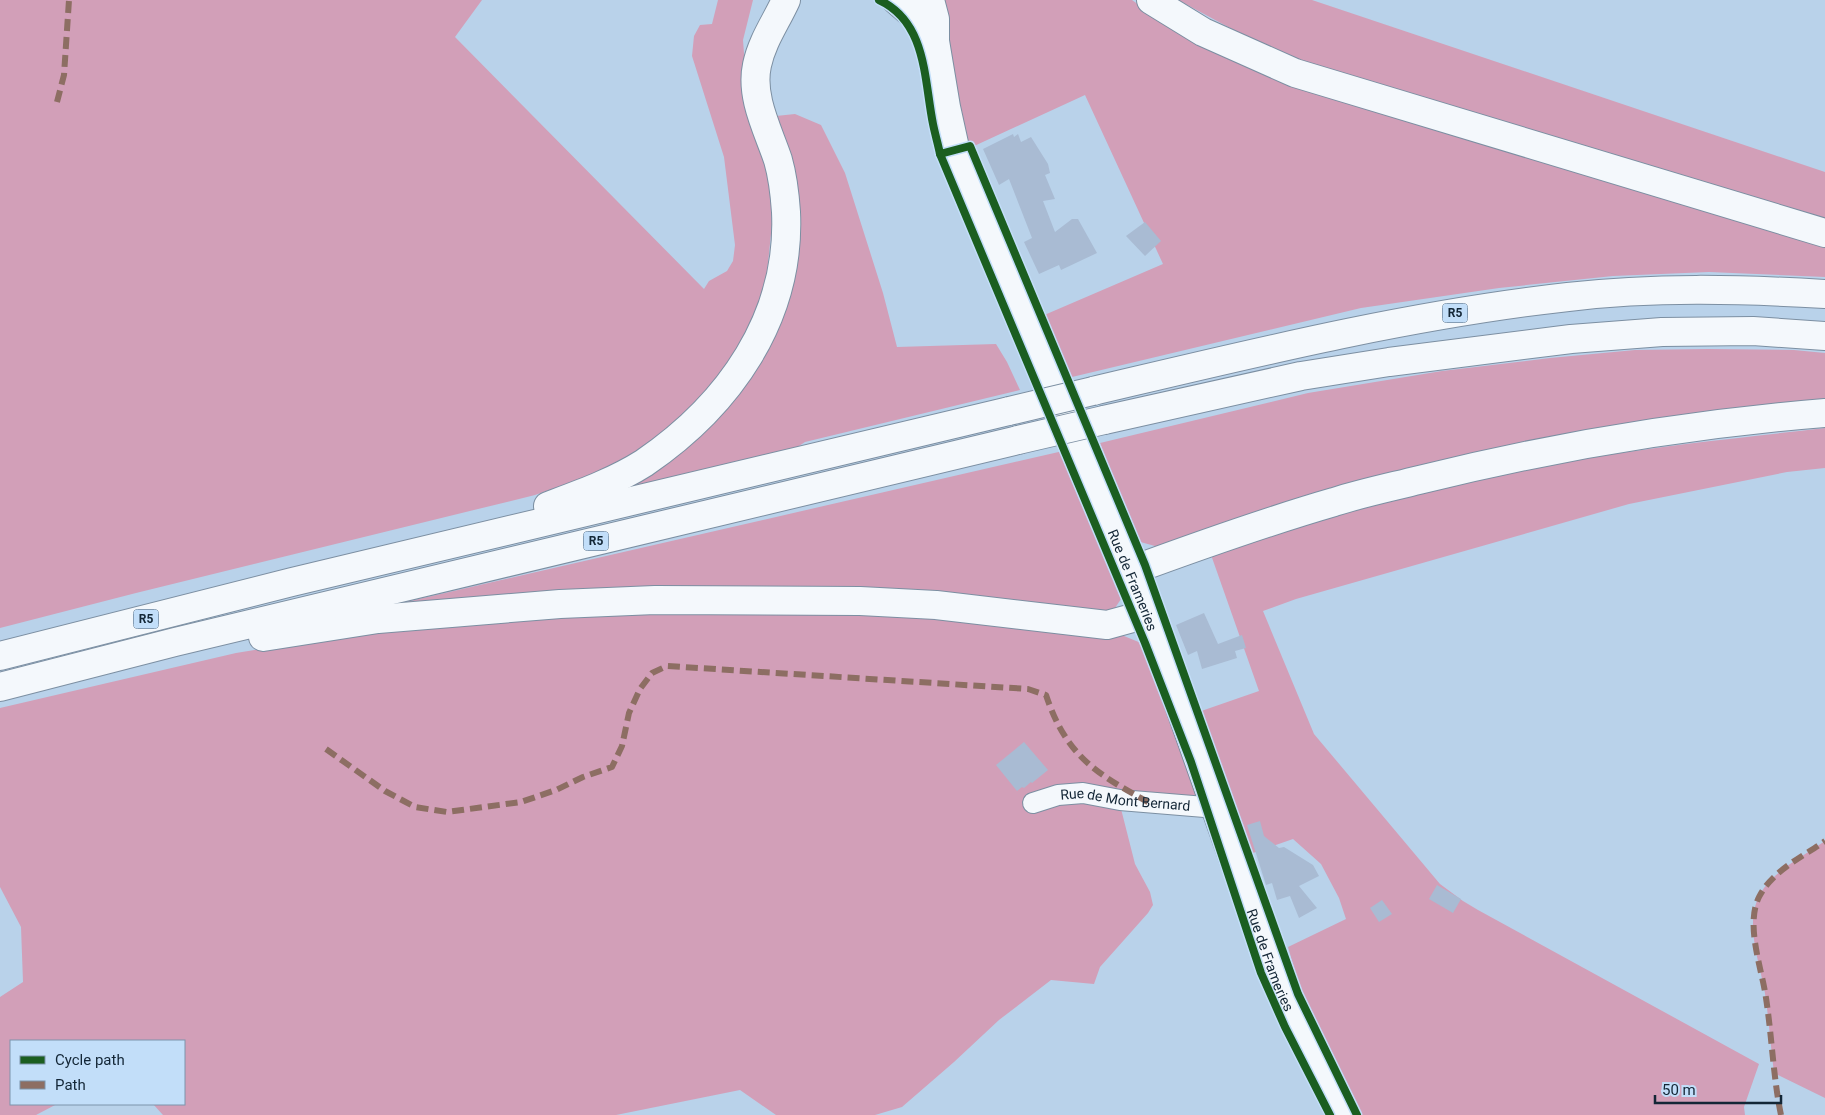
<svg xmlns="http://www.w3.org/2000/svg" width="1825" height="1115" viewBox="0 0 1825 1115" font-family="Roboto,sans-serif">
	<rect width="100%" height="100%" fill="#b9d2ea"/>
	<g fill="#d29fb8">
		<path d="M0 0H482L455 37 704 289 709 281 727 271 733 261 735 245 724 157 692 56 694 36 700 25 712 24 718 0H753L743 40 748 106 761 145 770 185 772 224 767 273 760 304 730 366 695 407 652 443 595 474 535 495 136 593 0 628Z"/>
		<path d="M937 0H1132L1143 8 1825 244V277L1709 272 1613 276 1499 288 1361 308 1072 377 1063 362 1042 316 1163 264 1085 95 972 147 970 141H967L948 43Z"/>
		<path d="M1178 0H1312L1825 172V220L1331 72 1271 50Z"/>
		<path d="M795 114 821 125 845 173 883 293 897 347 996 344 1007 362 1020 390 805 442 793 450 634 489 628 480 770 330 776 116Z"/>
		<path d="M1708 349 1794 350 1825 353V406L1162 548 1137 541 1100 443 1308 393 1442 371 1550 358 1635 350Z"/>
		<path d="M1825 428V468L1787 472 1629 504 1296 599 1263 611 1314 734 1440 884 1463 901 1478 910 1759 1064 1744 1107 1745 1115H1361L1299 985 1288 947 1346 919 1339 898 1321 864 1293 839 1253 853 1224 801 1184 717 1259 691 1210 552C1337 514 1465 479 1596 457 1672 444 1749 437 1825 428Z"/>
		<path d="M1063 451 1121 599 1113 611 1097 613 371 610Z"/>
		<path d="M661 612 878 613 1081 629 1124 636 1141 643 1202 799 1118 797 1135 864 1150 892 1153 905 1148 913 1100 967 1094 984 1051 980 999 1020 954 1062 902 1107 875 1115H776L740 1090 616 1115H163L153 1104H184V1041H11V1104H57L36 1115H0V997L23 982 21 927 0 887V708L236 653 343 636 450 622Z"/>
		<path d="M1825 841V1098L1774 1073C1771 1048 1769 1024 1766 1000 1762 965 1740 921 1764 888 1779 868 1805 855 1825 841Z"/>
	</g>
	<g fill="#a9bbd3">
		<path d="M1013 134 1014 137 1018 134 1021 142 1031 137 1048 164 1050 173 1045 175 1055 199 1043 201 1055 232 1072 219H1078L1097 253 1061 270 1059 265 1039 274 1024 242 1032 238 1009 179 999 185 983 149Z"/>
		<path d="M1145 222 1161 241 1145 256 1126 236Z"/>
		<path d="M1204 613 1218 644 1242 635 1246 648 1235 651 1237 658 1202 669 1197 651 1188 655 1176 625Z"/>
		<path d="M1024 742 1048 770 1032 783 1031 782 1024 788 1022 787 1017 791 996 765Z"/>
		<path d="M1260 821 1264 836 1279 848 1284 847 1313 865 1319 876 1299 886 1317 908 1299 918 1290 896 1277 900 1272 883 1266 885 1247 825Z"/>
		<path d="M1437 885 1461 899 1453 913 1429 899Z"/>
		<path d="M1382 900 1392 914 1379 922 1370 908Z"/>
	</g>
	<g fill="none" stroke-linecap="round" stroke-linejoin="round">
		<defs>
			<g id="street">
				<path id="s1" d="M1033 803 1058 795 1083 793 1120 800 1217 808"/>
			</g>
			<g id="secondary">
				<path d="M896 0 925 25 935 41"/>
				<path id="s2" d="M930 0 935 19V41L946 107 957 157 1147 614 1279 988 1341 1115"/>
			</g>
			<g id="highway">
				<path d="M1151 0 1203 32 1295 73 1825 233"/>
				<path d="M1093 391C1250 354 1407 315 1568 297 1653 287 1740 289 1825 294"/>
				<path d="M1104 420 1301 376 1389 362 1571 339 1662 332 1753 331 1825 336"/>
				<path d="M548 506C580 494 614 482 644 463 729 405 791 318 786 212 785 197 782 174 778 160 768 130 750 97 757 65 762 41 776 22 786 0"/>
				<path d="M1130 571C1198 546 1265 522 1334 502 1362 493 1391 487 1419 480 1552 447 1688 424 1825 413"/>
				<path d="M263 637 378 619 560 604 655 600 860 601 936 605 1107 625 1147 614"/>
				<path d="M0 656 292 582 1009 411"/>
				<path d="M0 687 175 642 1018 440"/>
			</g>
		</defs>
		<use href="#street" stroke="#7c8fa2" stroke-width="22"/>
		<use href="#secondary" stroke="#7c8fa2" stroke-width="30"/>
		<use href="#highway" stroke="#7c8fa2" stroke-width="30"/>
		<use href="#street" stroke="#f4f8fc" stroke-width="20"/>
		<use href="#secondary" stroke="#f4f8fc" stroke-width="28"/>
		<use href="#highway" stroke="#f4f8fc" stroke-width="28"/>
		<defs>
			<g id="highway-bridge">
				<path d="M1009 411 1093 391"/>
				<path d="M1018 440 1104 420"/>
			</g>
		</defs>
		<use href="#highway-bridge" stroke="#7c8fa2" stroke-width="30" stroke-linecap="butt"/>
		<use href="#highway-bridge" stroke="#f4f8fc" stroke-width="28"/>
		<g stroke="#8d6e63" stroke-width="6" stroke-dasharray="12 6" stroke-linecap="butt">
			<path d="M57 102 64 75 69 0"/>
			<path d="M326 749 385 791 415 807 447 812 521 802 556 790 583 777 612 767 622 746 629 713 640 689 652 673 667 666 1028 689 1046 695C1066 755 1095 773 1148 802"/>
			<path d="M1781 1115C1773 1076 1772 1037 1766 998 1762 969 1745 925 1759 897 1772 871 1802 857 1825 841"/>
		</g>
		<defs>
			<g id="cycleway">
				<path d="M879 0C927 22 924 80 933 124 935 134 938 144 940 154L1145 643 1191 762 1261 973 1285 1027 1330 1115"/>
				<path d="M940 154 970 146 1145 565 1298 994 1357 1115"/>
			</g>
		</defs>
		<use href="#cycleway" stroke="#c2def9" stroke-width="11"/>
		<use href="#cycleway" stroke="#1b5e20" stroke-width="8"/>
	</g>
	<g text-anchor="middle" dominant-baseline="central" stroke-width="5" stroke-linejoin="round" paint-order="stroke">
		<g fill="#c2def9" stroke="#485d70" stroke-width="1">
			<rect x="1442.5" y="303.5" width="25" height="19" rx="4"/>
			<rect x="583.5" y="531.5" width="25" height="19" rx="4"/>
			<rect x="133.5" y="609.5" width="25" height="19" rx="4"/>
		</g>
		<g font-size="12" font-weight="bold" fill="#132636">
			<text x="1455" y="313">R5</text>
			<text x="596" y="541">R5</text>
			<text x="146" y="619">R5</text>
		</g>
		<g font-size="14" fill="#132636" stroke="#c2def9">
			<text stroke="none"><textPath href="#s2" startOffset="618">Rue de Frameries</textPath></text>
			<text stroke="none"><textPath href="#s1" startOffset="94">Rue de Mont Bernard</textPath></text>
			<text stroke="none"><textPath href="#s2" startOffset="1022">Rue de Frameries</textPath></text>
		</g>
	</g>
	<rect x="10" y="1040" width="175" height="65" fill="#c2def9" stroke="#7c94ab"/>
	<rect x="20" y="1056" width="25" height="8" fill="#1b5e20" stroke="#7c94ab"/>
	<text x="55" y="1065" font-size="15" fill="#132636">Cycle path</text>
	<rect x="20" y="1081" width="25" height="8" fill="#8d6e63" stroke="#7c94ab"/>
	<text x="55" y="1090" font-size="15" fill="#132636">Path</text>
	<path d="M1655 1095v8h126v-8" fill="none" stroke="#132636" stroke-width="2.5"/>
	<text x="1662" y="1095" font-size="15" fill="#132636" stroke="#c2def9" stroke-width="4" paint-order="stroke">50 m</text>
</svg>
